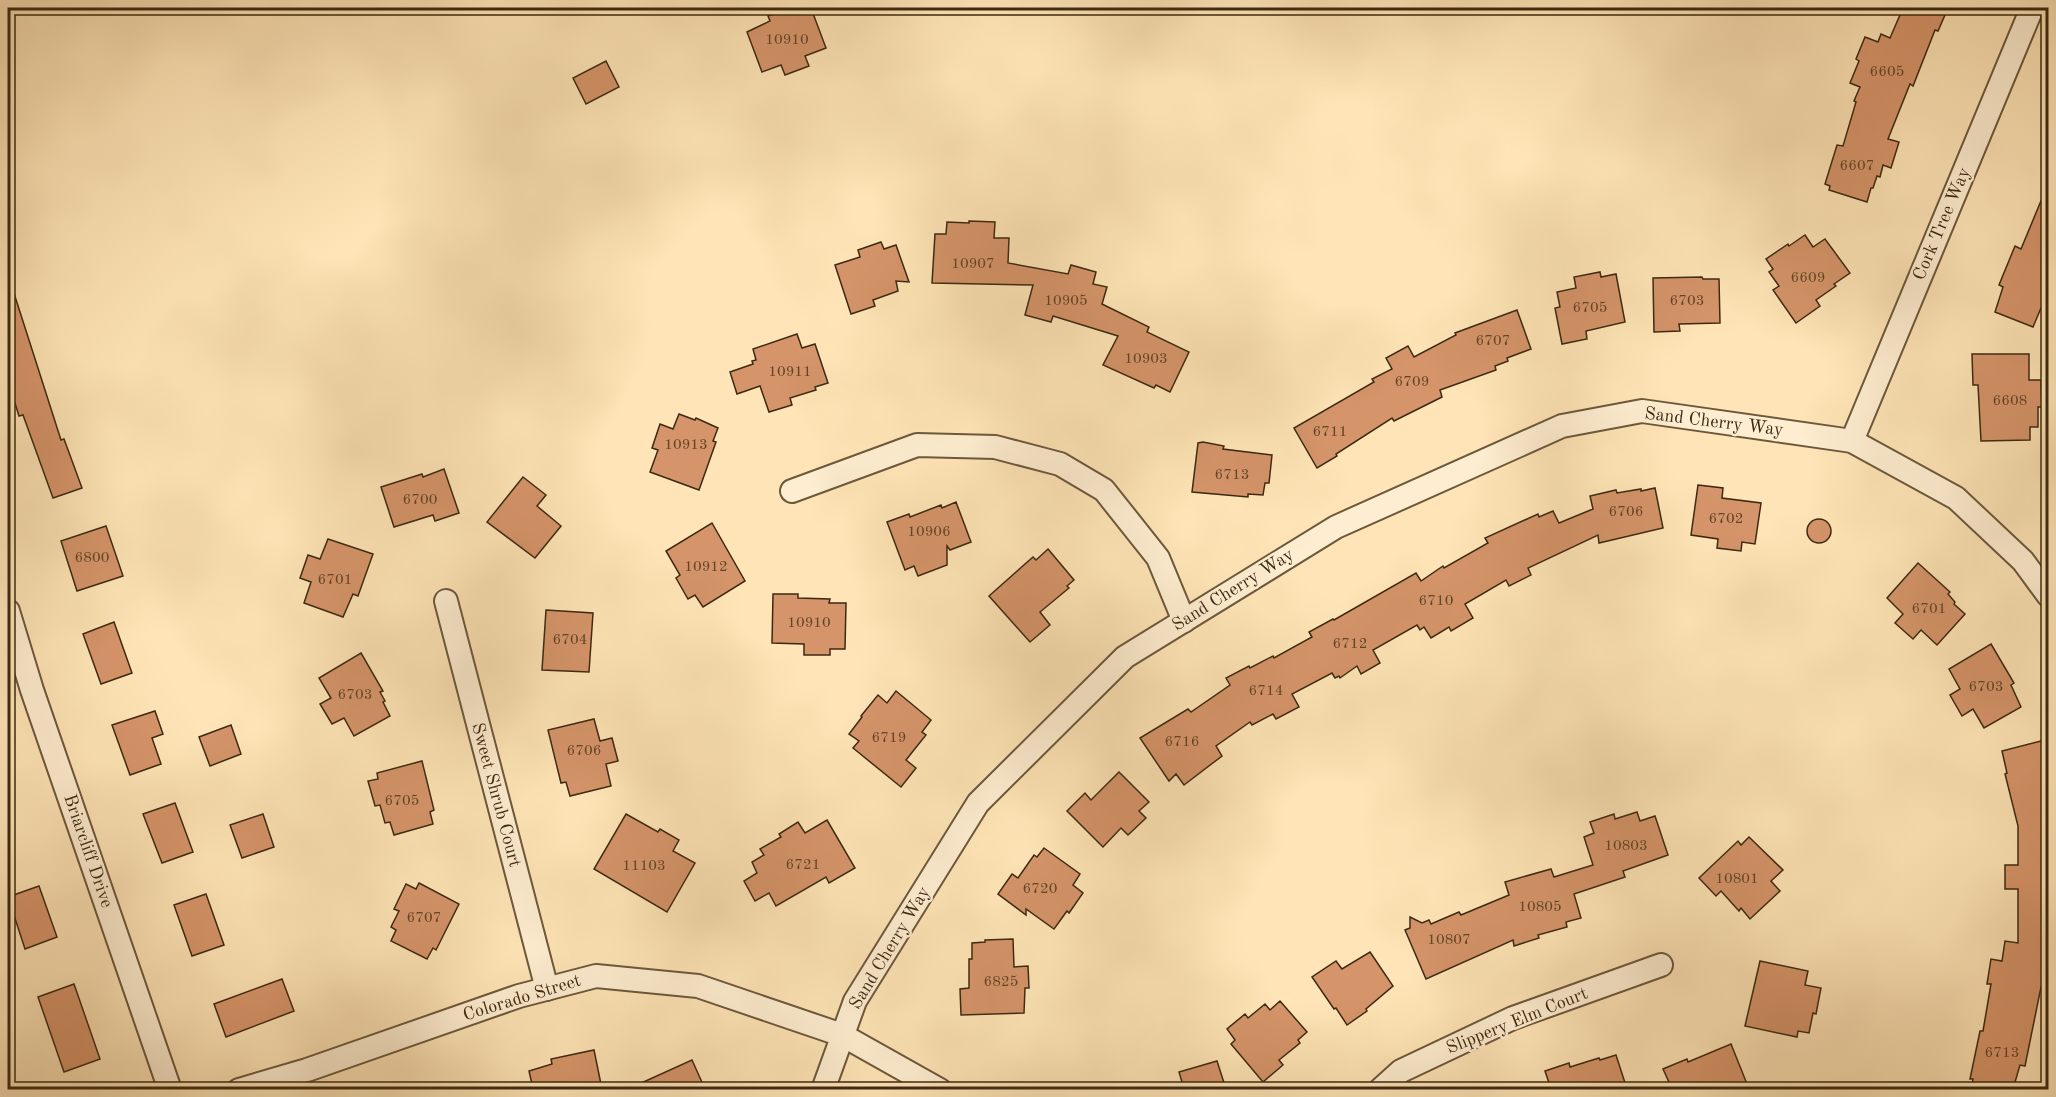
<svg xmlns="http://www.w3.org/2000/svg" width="2056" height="1097" viewBox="0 0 2056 1097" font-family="'Old Standard TT',serif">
	<rect width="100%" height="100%" fill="#fee4b6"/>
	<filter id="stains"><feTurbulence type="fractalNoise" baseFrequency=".00333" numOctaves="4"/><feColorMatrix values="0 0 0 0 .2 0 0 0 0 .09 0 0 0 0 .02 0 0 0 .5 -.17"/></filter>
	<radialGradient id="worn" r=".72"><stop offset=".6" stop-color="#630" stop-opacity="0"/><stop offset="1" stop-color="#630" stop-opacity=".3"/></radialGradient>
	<g fill="#d59469" stroke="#3c2912" stroke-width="1.5">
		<path d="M792 8H811L826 48 805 56 809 66 785 75 781 65 762 72 747 32 770 21 768 16Z"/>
		<path d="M1903 8H1948L1938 31 1935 30 1913 86 1910 84 1888 139 1899 142 1891 168 1883 165 1880 177 1877 176 1873 188H1871L1867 202 1829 190 1830 186 1825 184 1837 145 1843 146 1856 102 1854 101 1860 87 1850 83 1859 61 1856 59 1865 37 1878 42 1881 34 1890 38Z"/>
		<path d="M606 61 619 87 586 104 573 78Z"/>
		<path d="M2048 184 2049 311 2041 308 2033 327 1995 312 2003 287 1999 285 2015 246 2021 249Z"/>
		<path d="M969 221 995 222 994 238H1009L1008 263 1068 274 1071 265 1096 272 1093 284 1107 287 1102 304 1149 327 1147 332 1189 352 1170 392 1156 385 1154 388 1103 365 1118 336 1053 316 1051 322 1025 315 1033 285 932 283 935 234H946L947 222 969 223Z"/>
		<path d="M1805 235 1813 247 1825 239 1850 273 1834 284 1836 286 1816 300 1820 306 1796 323 1773 290 1779 286 1769 272 1773 269 1766 259 1788 244 1789 246Z"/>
		<path d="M881 242 884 249 896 245 909 282 896 281 898 291 873 300 875 306 851 314 835 265 860 257 858 250Z"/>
		<path d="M1600 272 1601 277 1616 274 1625 322 1586 331 1587 339 1562 344 1555 308 1560 307 1557 292 1576 288 1574 277Z"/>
		<path d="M1702 277 1703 279H1719L1720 323 1679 324 1680 331 1654 332 1653 278Z"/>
		<path d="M12 287 61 440 64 439 82 488 53 498 23 415 19 416 8 381V288Z"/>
		<path d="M1517 310 1531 349 1507 358 1508 361 1495 366 1496 370 1440 390 1442 397 1394 421 1392 418 1336 454 1337 456 1317 468 1294 428 1374 382 1372 379 1392 369 1386 358 1408 346 1414 357 1456 335 1455 333Z"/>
		<path d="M797 334 802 348 815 344 828 383 815 387 816 390 790 398 792 405 769 412 760 386 737 394 730 372 753 364 752 361 756 360 753 349Z"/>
		<path d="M1972 354H2029V380H2041L2042 407H2038V427H2030V440L1981 441 1978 385H1973Z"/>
		<path d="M679 414 695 420 696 418 718 428 713 441 716 442 699 490 650 472 658 450 652 448 660 424 673 429Z"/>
		<path d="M1203 442 1224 446 1223 449 1272 455 1269 483H1265L1263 495 1248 494V497L1192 492 1198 443Z"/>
		<path d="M444 469 459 513 435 521 433 515 394 527 381 487 422 474 423 477Z"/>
		<path d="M523 477 546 495 537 506 561 526 535 558 487 522Z"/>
		<path d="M1698 485 1723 488 1722 498 1761 503 1755 544 1742 542 1741 551 1717 548 1718 539 1691 535Z"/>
		<path d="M1655 488 1663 528 1599 543 1598 535 1528 568 1531 575 1509 586 1506 580 1465 604 1473 618 1451 631 1449 627 1431 638 1424 627 1420 630 1417 625 1373 650 1380 663 1361 674 1357 666 1340 678 1339 676 1335 678 1332 673 1292 694 1299 707 1276 719 1273 714 1252 725 1250 722 1216 746 1222 756 1184 785 1176 774 1169 781 1140 738 1188 709 1191 712 1230 685 1226 678 1249 666 1250 668 1273 656 1274 658 1312 637 1309 632 1333 619 1334 620 1416 573 1421 581 1443 566 1444 568 1488 543 1485 538 1538 514 1539 517 1553 511 1559 523 1593 509 1590 496 1616 490 1617 493 1641 489V491Z"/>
		<path d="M956 502 971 542 950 550 947 546V565L918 576 914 566 905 570 887 522 909 514 910 517 941 505 942 508Z"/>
		<circle cx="1819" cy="531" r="12"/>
		<path d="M712 523 745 581 703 607 695 595 688 599 676 578 680 575 666 551Z"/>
		<path d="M106 526 123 576 77 591 61 541Z"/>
		<path d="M328 539 373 554 358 596 353 594 343 617 304 603 311 582 300 578 308 555 320 559Z"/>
		<path d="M1048 549 1074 580 1067 586 1069 588 1040 612 1050 625 1030 642 989 596 1033 557 1036 560Z"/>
		<path d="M1918 563 1950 592 1948 594 1955 602 1954 604 1965 614 1937 645 1921 630 1913 639 1895 623 1903 614 1887 598Z"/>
		<path d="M773 594H798V598L830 599 829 603H846L845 649H830V655H804V644L772 643Z"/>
		<path d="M546 610 593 613 589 672 542 670Z"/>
		<path d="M114 622 132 673 101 684 83 634Z"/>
		<path d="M1991 644 2014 683 2011 685 2021 707 1984 728 1973 709 1962 716 1950 695 1960 689 1949 669Z"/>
		<path d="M361 653 383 691 380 692 385 701 383 702 390 716 354 736 344 718 332 724 320 704 331 698 319 678Z"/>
		<path d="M896 691 931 720 922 732 926 735 906 760 916 768 901 787 853 748 859 741 849 734 862 717 861 716 878 695 887 703Z"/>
		<path d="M155 711 163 734 152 738 161 764 130 775 112 725Z"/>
		<path d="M594 719 600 741 612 738 618 761 606 764 611 786 570 796 566 782 561 783 548 730Z"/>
		<path d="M231 725 241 754 210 766 199 737Z"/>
		<path d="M2049 739V970H2046L2043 987H2041L2025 1066 2020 1065 2013 1089H1971L1973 1079H1970L1980 1031H1983L1991 984H1987L1991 959 2002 961 2005 941 2018 943V889H2005V865H2018V826L2005 774 2007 773 2002 751Z"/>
		<path d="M422 761 434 810 430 812 433 824 394 835 390 822 385 823 380 805 375 806 368 781 378 779 377 773Z"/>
		<path d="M1119 772 1149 802 1139 811 1146 818 1128 835 1121 828 1103 847 1067 811 1085 793 1091 800Z"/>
		<path d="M175 803 193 852 162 863 143 814Z"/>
		<path d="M1637 812 1640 821 1655 816 1668 855 1623 871 1625 877 1574 894 1581 918 1566 922 1567 927 1538 935 1539 938 1514 946 1513 940 1426 979 1405 930 1410 928V917L1422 923 1429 920 1431 924 1459 912 1461 915 1509 895 1505 882 1551 869 1554 877 1593 865 1584 837 1594 833 1590 822 1614 814 1615 819Z"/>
		<path d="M263 814 274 847 242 858 230 825Z"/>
		<path d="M626 814 658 832 660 829 679 840 673 851 695 863 667 912 594 869Z"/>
		<path d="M827 820 855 868 829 883 826 877 776 906 769 893 755 901 744 881 757 873 752 862 764 855 760 849 781 837 779 834 798 822 805 833Z"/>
		<path d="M1749 837 1783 870 1771 881 1780 891 1750 919 1741 908 1739 911 1721 891 1716 896 1699 878 1738 841 1741 845Z"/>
		<path d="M1044 848 1080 874 1073 885 1083 893 1069 913 1067 911 1054 929 1026 909V915L998 894 1012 874 1018 878 1034 855 1037 857Z"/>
		<path d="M419 883 459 904 436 950 433 948 427 959 391 941 396 930 391 927 399 911 394 909 406 884 416 889Z"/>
		<path d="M39 886 57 937 25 949 8 897Z"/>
		<path d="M206 894 224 945 192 956 174 905Z"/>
		<path d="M1013 939 1014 967 1028 966 1029 988H1025L1024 1013 961 1015 960 989 969 988V959H972V943L985 942V940Z"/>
		<path d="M1370 952 1393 986 1366 1009 1367 1011 1347 1025 1336 1008 1334 1009 1312 977 1336 961 1342 969Z"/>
		<path d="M1760 961 1808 971 1805 985 1821 988 1816 1014 1813 1013 1809 1033 1798 1031 1797 1037 1745 1026Z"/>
		<path d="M282 979 294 1011 226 1037 214 1004Z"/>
		<path d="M74 984 100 1059 64 1072 38 997Z"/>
		<path d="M1280 1001 1307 1032 1298 1040 1300 1043 1279 1060 1283 1065 1263 1082 1231 1044 1235 1040 1227 1029 1245 1014 1248 1018 1265 1004 1270 1010Z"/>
		<path d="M1731 1044 1749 1089H1672L1663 1069 1687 1059 1688 1062Z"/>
		<path d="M594 1050 602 1089H533L529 1071 552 1064 551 1059Z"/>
		<path d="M1616 1055 1627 1089H1551L1545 1071 1569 1063 1570 1067 1599 1058 1600 1060Z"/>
		<path d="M692 1060 705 1089H628Z"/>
		<path d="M1217 1061 1226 1089H1184L1179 1072Z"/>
	</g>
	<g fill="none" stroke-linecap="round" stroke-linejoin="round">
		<defs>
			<g id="minor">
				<path d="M1852 441 2032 8"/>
				<path d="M792 491 917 445 995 447 1060 464 1104 490 1158 558 1184 621"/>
				<path d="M446 601 547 989"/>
				<path d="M8 611 32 690 170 1090"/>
				<path d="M239 1090 307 1070 519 996 596 976 698 986 842 1035 940 1090"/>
				<path d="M823 1090 855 1001 978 803 1125 657 1336 527 1562 426 1642 411 1852 441 1956 498 2023 561 2048 595"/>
				<path d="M1380 1090 1401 1071 1513 1018 1661 965"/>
			</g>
		</defs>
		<use href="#minor" stroke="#6c583b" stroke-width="26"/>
		<use href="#minor" stroke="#feedd0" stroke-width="22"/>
	</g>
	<g text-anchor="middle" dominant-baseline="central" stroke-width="5" stroke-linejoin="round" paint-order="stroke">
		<g font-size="15" fill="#624428">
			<text x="787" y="40">10910</text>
			<text x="1887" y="72">6605</text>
			<text x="1857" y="166">6607</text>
			<text x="973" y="264">10907</text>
			<text x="1808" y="278">6609</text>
			<text x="1066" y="301">10905</text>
			<text x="1687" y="301">6703</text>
			<text x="1590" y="308">6705</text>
			<text x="1493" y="341">6707</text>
			<text x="1146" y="359">10903</text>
			<text x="790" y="372">10911</text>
			<text x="1412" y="382">6709</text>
			<text x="2010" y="401">6608</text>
			<text x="1330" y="432">6711</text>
			<text x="686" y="445">10913</text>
			<text x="1232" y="475">6713</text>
			<text x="420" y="500">6700</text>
			<text x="1626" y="512">6706</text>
			<text x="1726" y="519">6702</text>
			<text x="929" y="532">10906</text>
			<text x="92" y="558">6800</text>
			<text x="706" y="567">10912</text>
			<text x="335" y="580">6701</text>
			<text x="1436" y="601">6710</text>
			<text x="1929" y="609">6701</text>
			<text x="809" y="623">10910</text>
			<text x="570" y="640">6704</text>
			<text x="1350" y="644">6712</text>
			<text x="1986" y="687">6703</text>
			<text x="1266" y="691">6714</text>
			<text x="355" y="695">6703</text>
			<text x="889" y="738">6719</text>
			<text x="1182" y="742">6716</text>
			<text x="584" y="751">6706</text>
			<text x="402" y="801">6705</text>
			<text x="1626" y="846">10803</text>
			<text x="803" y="865">6721</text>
			<text x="644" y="866">11103</text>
			<text x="1737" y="879">10801</text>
			<text x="1040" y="889">6720</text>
			<text x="1540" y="907">10805</text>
			<text x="424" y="918">6707</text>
			<text x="1449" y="940">10807</text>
			<text x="1001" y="982">6825</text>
			<text x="2002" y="1053">6713</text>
		</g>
		<g font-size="18" fill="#3c2912" stroke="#feedd0">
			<text transform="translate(1942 224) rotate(-67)">Cork Tree Way</text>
			<text transform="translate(1714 422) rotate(7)">Sand Cherry Way</text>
			<text transform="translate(1233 590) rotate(-32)">Sand Cherry Way</text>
			<text transform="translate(496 795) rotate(75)">Sweet Shrub Court</text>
			<text transform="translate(88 851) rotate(71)">Briarcliff Drive</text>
			<text transform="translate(890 948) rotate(-59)">Sand Cherry Way</text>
			<text transform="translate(522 998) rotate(-17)">Colorado Street</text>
			<text transform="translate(1517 1021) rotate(-22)">Slippery Elm Court</text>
		</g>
	</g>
	<rect width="2056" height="1097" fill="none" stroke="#fee4b6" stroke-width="30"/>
	<rect x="9" y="9" width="2038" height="1079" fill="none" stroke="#3c2912" stroke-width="3"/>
	<rect x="15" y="15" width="2026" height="1067" fill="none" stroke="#3c2912" stroke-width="1.5"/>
	<rect width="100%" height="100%" filter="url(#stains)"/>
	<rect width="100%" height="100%" fill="url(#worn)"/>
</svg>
